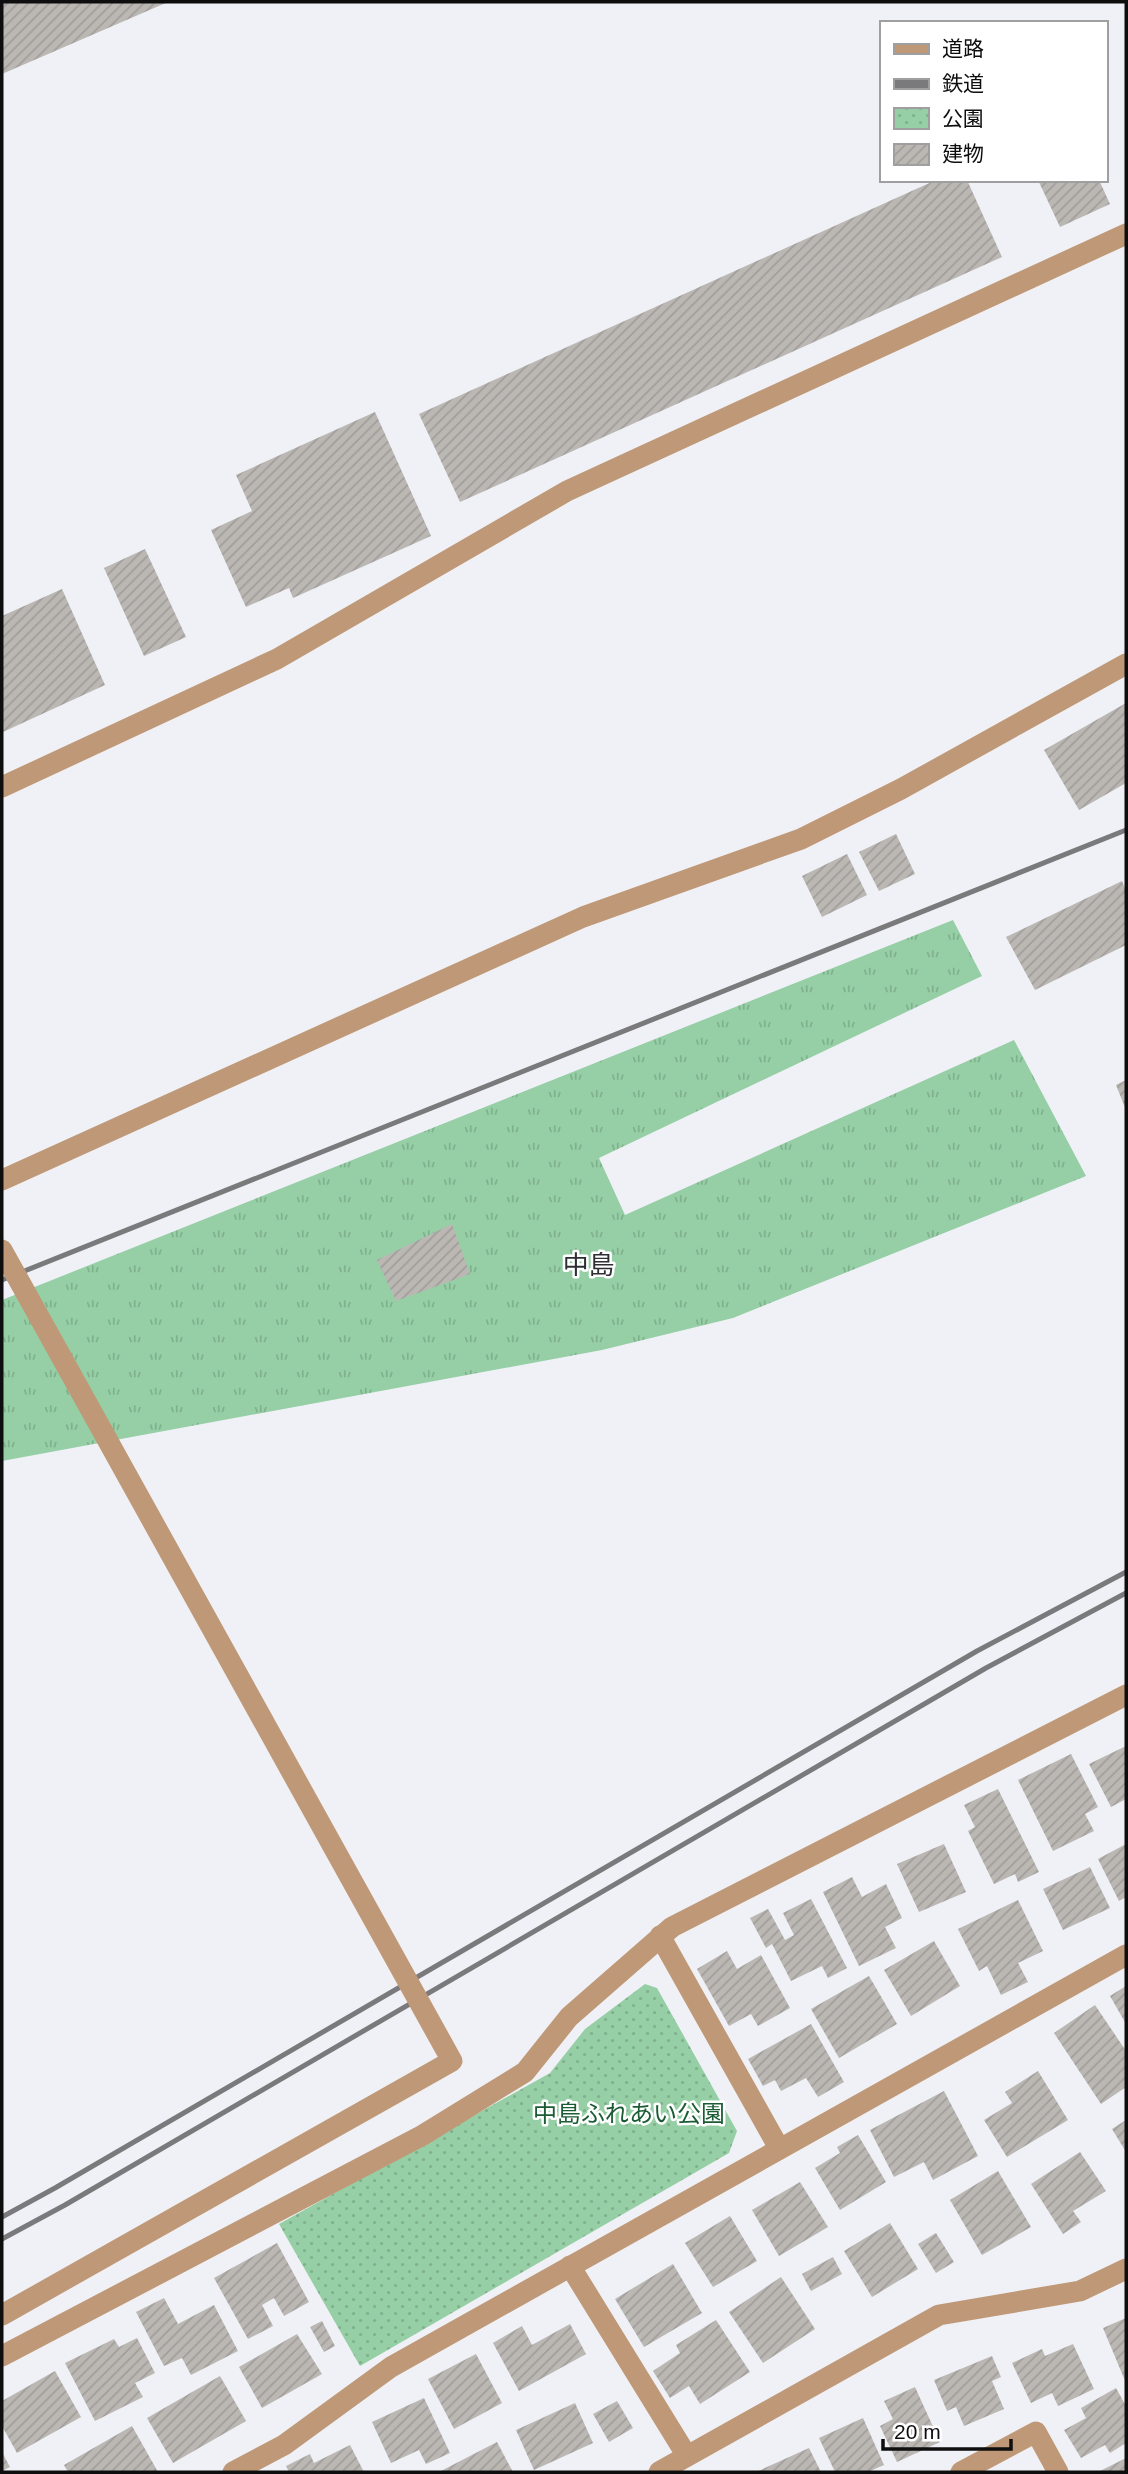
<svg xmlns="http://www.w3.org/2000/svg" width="1128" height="2474" viewBox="0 0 1128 2474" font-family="Arial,'Noto Sans JP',sans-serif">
	<defs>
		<pattern id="grass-tufts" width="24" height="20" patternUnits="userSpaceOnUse" patternTransform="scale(1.75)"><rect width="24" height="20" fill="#96cfa5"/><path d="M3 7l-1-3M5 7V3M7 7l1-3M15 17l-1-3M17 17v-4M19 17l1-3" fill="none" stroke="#80b18d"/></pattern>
		<pattern id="park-dots" width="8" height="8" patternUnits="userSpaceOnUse" patternTransform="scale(1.75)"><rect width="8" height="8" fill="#96cfa5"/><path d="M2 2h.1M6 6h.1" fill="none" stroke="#80b18d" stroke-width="1.8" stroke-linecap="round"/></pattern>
		<pattern id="building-hatch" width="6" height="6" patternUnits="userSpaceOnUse" patternTransform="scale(1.75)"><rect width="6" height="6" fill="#bbb8b4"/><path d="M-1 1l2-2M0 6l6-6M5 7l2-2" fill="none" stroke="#a09d9a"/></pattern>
	</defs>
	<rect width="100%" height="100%" fill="#f0f1f6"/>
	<path fill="url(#grass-tufts)" d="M953 920 982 976 599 1158 625 1215 1014 1040 1086 1176 733 1318 602 1350 2 1461V1300Z"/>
	<path fill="url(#park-dots)" d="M645 1984 657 1988 737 2131 729 2153 360 2366 279 2224 550 2073 585 2029Z"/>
	<g fill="url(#building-hatch)">
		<path d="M2 2H168L2 74Z"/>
		<path d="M936 180H967L1002 257 460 502 419 414Z"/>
		<path d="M1038 180H1099L1110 204 1060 227Z"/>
		<path d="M375 412 431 536 293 598 289 588 246 607 211 530 252 511 236 475Z"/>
		<path d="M145 549 186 637 144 656 104 568Z"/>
		<path d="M62 589 105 685 3 732 2 616Z"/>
		<path d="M1126 703V783L1079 810 1044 750Z"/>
		<path d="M896 834 915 874 879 891 859 852Z"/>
		<path d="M847 854 867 895 822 917 802 876Z"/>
		<path d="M1122 881 1126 891V945L1035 990 1006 937Z"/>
		<path d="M1126 1080V1110L1116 1085Z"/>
		<path d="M452 1224 470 1274 396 1301 377 1260Z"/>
		<path d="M1126 1746V1799L1111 1807 1089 1764Z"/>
		<path d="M1071 1754 1098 1807 1085 1814 1094 1831 1053 1851 1018 1780Z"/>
		<path d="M998 1789 1039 1872 1018 1882 1015 1874 994 1884 968 1831 975 1827 964 1805Z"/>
		<path d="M944 1844 966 1892 919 1912 897 1864Z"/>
		<path d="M1126 1844V1897L1119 1901 1098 1859Z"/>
		<path d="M1090 1867 1110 1908 1063 1930 1043 1889Z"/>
		<path d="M852 1877 862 1897 886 1884 902 1918 885 1927 896 1948 859 1966 823 1892Z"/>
		<path d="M811 1899 847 1968 828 1978 822 1966 791 1981 772 1944 766 1948 750 1918 768 1909 785 1940 794 1935 783 1913Z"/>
		<path d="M1018 1900 1043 1951 1018 1963 1028 1982 1001 1995 987 1966 979 1971 958 1929Z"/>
		<path d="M934 1941 960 1986 911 2016 884 1970Z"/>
		<path d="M727 1951 737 1969 761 1955 790 2008 758 2026 751 2014 729 2026 697 1969Z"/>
		<path d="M869 1976 897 2024 839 2058 811 2009Z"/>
		<path d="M1126 1986V2024L1110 1996Z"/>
		<path d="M1095 2005 1126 2051V2087L1101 2104 1054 2033Z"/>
		<path d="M811 2024 844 2082 818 2097 806 2078 781 2091 775 2080 763 2086 748 2059Z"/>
		<path d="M1038 2071 1068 2120 1007 2157 984 2120 1012 2103 1005 2092Z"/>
		<path d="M944 2091 978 2156 933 2180 924 2162 894 2177 870 2130Z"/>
		<path d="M1126 2120V2152L1112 2129Z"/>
		<path d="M858 2135 886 2182 840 2210 815 2168 840 2153 837 2147Z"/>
		<path d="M1080 2152 1106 2191 1073 2211 1081 2222 1063 2234 1031 2184Z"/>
		<path d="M998 2171 1031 2227 982 2255 950 2200Z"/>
		<path d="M800 2182 828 2227 779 2256 752 2210Z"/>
		<path d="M730 2216 757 2261 713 2287 685 2243Z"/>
		<path d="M890 2223 918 2269 872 2297 844 2251Z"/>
		<path d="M936 2233 954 2262 936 2273 918 2244Z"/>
		<path d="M277 2243 309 2302 284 2316 274 2298 262 2305 273 2326 248 2339 214 2278Z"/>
		<path d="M833 2257 842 2274 811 2291 802 2274Z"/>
		<path d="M673 2264 702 2313 644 2347 615 2299Z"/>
		<path d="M781 2277 815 2329 763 2363 729 2312Z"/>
		<path d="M164 2298 178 2324 214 2305 238 2351 191 2375 182 2358 164 2366 136 2312Z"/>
		<path d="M1126 2318V2383L1103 2328Z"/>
		<path d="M716 2320 750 2372 700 2404 689 2386 670 2398 653 2371 680 2353 676 2345Z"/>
		<path d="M322 2321 335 2346 324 2352 310 2327Z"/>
		<path d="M570 2324 586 2354 519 2391 493 2343 522 2326 532 2345Z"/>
		<path d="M297 2334 322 2374 262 2408 239 2367Z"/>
		<path d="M137 2338 155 2373 135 2383 143 2397 95 2421 65 2363 114 2339 119 2347Z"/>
		<path d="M1073 2344 1094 2389 1058 2406 1052 2393 1031 2403 1012 2363 1042 2349 1045 2356Z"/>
		<path d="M476 2354 502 2403 454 2429 428 2379Z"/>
		<path d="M992 2356 1001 2377 992 2381 1004 2409 964 2426 956 2407 947 2411 934 2380Z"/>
		<path d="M55 2371 81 2417 17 2453 2 2426V2401Z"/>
		<path d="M220 2376 246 2421 173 2463 147 2418Z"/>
		<path d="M915 2387 940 2442 897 2462 880 2426 893 2419 884 2401Z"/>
		<path d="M1116 2388 1126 2406V2443L1110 2453 1105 2445 1081 2458 1064 2430 1086 2418 1081 2408Z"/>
		<path d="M424 2398 450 2453 426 2464 419 2450 391 2463 372 2422Z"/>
		<path d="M617 2401 633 2428 609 2442 593 2414Z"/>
		<path d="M575 2403 593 2443 534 2470 516 2430Z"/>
		<path d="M863 2418 884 2465 868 2472H835L819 2438Z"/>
		<path d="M132 2426 158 2472H68L64 2465Z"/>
		<path d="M497 2442 513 2472H439Z"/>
		<path d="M350 2445 364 2472H289L286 2466 310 2454 314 2463Z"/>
		<path d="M809 2448 821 2472H756Z"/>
		<path d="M2 2452 10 2467 2 2471Z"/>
		<path d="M1126 2458V2472H1098Z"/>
	</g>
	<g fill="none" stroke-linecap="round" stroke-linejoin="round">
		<g stroke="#bf9977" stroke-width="21">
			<path d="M2 787 277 659 567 491 1126 234"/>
			<path d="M2 1180 583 917 801 839 901 789 1126 664"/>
			<path d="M660 1936 779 2148"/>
			<path d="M570 2266 687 2456"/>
			<path d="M2 2356 423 2135 525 2072 569 2017 672 1927 1126 1695"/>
			<path d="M233 2472 284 2445 391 2367 1126 1955"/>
			<path d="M659 2472 939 2315 1080 2291 1126 2269"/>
			<path d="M961 2472 1036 2432 1058 2472"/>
		</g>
		<g stroke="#7a7a7d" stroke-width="5">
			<path d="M2 1280 1126 830"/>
			<path d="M2 2217 55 2188 977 1651 1126 1572"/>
			<path d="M2 2239 65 2205 986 1668 1126 1593"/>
		</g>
		<path stroke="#bf9977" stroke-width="21" d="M2 1250 452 2061 2 2315"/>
	</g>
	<g text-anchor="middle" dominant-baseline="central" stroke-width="5" stroke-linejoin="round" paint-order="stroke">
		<g font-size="24" fill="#1b5c34" stroke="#fff">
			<text x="629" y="2113">中島ふれあい公園</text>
		</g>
		<g font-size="26" fill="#2f2f33" stroke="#fff">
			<text x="589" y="1265">中島</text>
		</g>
	</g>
	<rect width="1128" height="2474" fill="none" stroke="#0e0e0f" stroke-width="7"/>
	<rect x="880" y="21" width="228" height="161" fill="#ffffff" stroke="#9f9f9f" stroke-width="2"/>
	<rect x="894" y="44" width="35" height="10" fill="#bf9977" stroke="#9f9f9f" stroke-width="2"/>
	<text x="942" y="56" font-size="21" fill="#0e0e0f">道路</text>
	<rect x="894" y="79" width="35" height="10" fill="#7a7a7d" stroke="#9f9f9f" stroke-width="2"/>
	<text x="942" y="91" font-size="21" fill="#0e0e0f">鉄道</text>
	<rect x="894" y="108" width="35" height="21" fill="url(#park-dots)" stroke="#9f9f9f" stroke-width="2"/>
	<text x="942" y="126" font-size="21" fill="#0e0e0f">公園</text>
	<rect x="894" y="144" width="35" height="21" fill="url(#building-hatch)" stroke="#9f9f9f" stroke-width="2"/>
	<text x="942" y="161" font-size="21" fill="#0e0e0f">建物</text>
	<path d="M883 2439v10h128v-10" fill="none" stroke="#0e0e0f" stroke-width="3.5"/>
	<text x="894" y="2439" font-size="21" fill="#0e0e0f" stroke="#ffffff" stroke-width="5" paint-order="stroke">20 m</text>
</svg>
